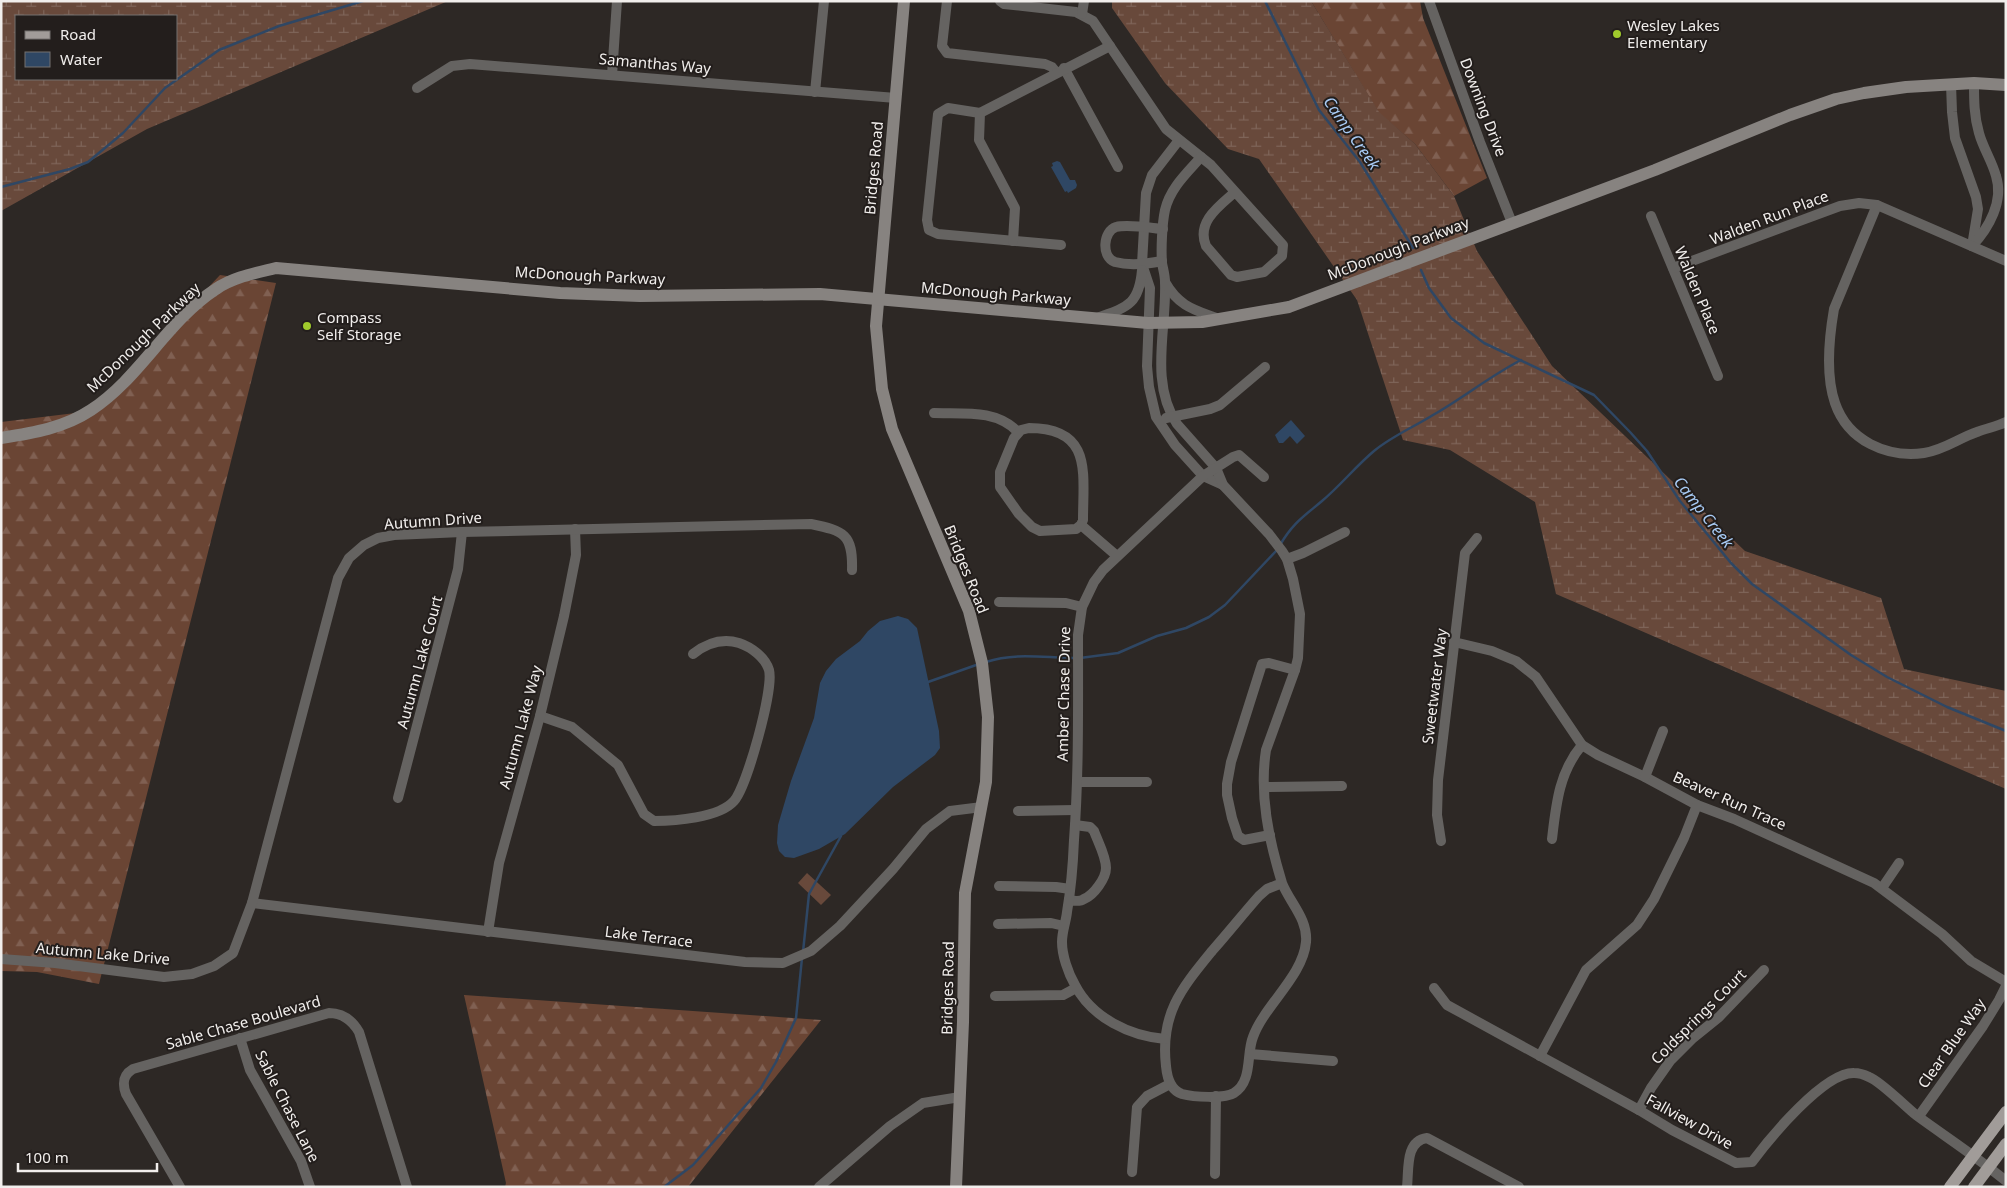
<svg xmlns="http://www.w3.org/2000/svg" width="2007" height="1188" viewBox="0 0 2007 1188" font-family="'Noto Sans',sans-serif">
	<defs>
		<pattern id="forest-firs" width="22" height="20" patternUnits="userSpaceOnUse" patternTransform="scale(1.25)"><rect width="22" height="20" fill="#6a4534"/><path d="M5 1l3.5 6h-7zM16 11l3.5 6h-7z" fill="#806052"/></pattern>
		<pattern id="wetland-marsh" width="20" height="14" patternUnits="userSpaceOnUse" patternTransform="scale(1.25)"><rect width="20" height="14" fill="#68493b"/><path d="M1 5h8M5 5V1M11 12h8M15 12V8" fill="none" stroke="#7e6458"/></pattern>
	</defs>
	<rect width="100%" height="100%" fill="#2d2825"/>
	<path fill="#68493b" d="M807 873 831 895 821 905 798 883Z"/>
	<g fill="url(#forest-firs)">
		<path d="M1311 1H1420L1423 18 1487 178 1454 196 1415 144 1379 113Z"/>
		<path d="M220 275 276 283 99 984 37 972 1 971V422L92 411Z"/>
		<path d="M464 995 821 1020 688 1187H505L506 1183Z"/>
	</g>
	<g fill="url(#wetland-marsh)" fill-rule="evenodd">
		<path d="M1 1H448L147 129 1 211ZM16 16H176V79H16Z"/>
		<path d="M1112 1H1311L1379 112 1415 144 1454 196 1477 251 1552 366 1745 551 1881 598 1904 669 2006 691V789L1556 594 1535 502 1450 450 1403 440 1357 300 1259 159 1228 149 1165 83 1112 8Z"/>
	</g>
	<g fill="#2f4764">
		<path d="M1057 161 1060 162 1070 180H1075L1077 185 1076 188 1068 193 1067 191 1065 192 1051 167 1053 166 1052 163Z"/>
		<path d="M1291 420 1305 436 1297 444 1290 436 1283 443H1279L1275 435Z"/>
		<path d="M898 616 908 619 917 628 939 731 940 748 935 755 893 787 845 834 819 849 794 858 785 857 779 851 777 843 778 825 791 781 814 718 820 683 826 671 836 659 860 641 868 631 880 621Z"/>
	</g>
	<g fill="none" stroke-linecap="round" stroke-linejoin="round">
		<g stroke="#2f4764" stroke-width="2.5">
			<path d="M1265 1 1319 110 1360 162 1413 248"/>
			<path d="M1 187 70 169 88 162 123 133 165 88 219 50 279 26 363 1"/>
			<path d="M1421 270 1429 288 1451 318 1484 343 1594 395 1630 432 1647 451 1680 501 1731 563 1752 584 1851 655 1887 677 1947 707 2006 731"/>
			<path d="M1280 545C1293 523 1303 517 1322 501 1340 486 1356 466 1374 451 1392 436 1414 427 1433 415 1463 398 1490 376 1521 360"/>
			<path d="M1080 658 1118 653 1157 636 1186 628 1209 617 1225 605 1277 550"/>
			<path d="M986 662C1015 652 1045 658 1075 658"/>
			<path d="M928 682 979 664"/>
			<path d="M803 952 809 894 841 836"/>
			<path d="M664 1187 693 1165 761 1088 776 1062 796 1018 802 958"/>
		</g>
		<g stroke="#656361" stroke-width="10">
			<path d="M947 1 942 46 947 53 1045 64 1052 67 1056 72"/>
			<path d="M1000 1 1004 4 1076 12 1093 21 1166 129 1211 165 1283 245 1282 256 1264 272 1237 277 1231 275 1206 246C1196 222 1219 206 1235 192"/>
			<path d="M1429 1 1480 142 1512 223"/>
			<path d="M1082 14 1084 1"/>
			<path d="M1064 68 1118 167"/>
			<path d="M612 75 617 1"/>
			<path d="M1951 84 1952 112 1955 138 1976 197 1978 209 1972 246"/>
			<path d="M417 88 452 66 470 64 896 98"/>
			<path d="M815 92 824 1"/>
			<path d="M980 113 948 108 938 114 927 220 929 230 938 234 1061 245"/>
			<path d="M1179 140 1152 175 1146 193 1142 264 1150 288 1147 366 1149 387 1156 417 1175 445 1203 476 1223 485"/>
			<path d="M1201 157C1187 173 1170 188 1165 210 1162 224 1161 249 1162 263 1163 269 1165 275 1165 282 1167 328 1149 382 1177 424L1216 468 1223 485 1269 534 1282 551 1287 559 1293 579 1300 614 1298 658 1295 670 1266 750C1259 795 1269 840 1282 883L1267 889 1259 896C1243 914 1228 933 1212 951 1181 989 1160 1014 1166 1066 1167 1077 1170 1090 1182 1094 1193 1097 1225 1099 1234 1093 1253 1081 1246 1054 1253 1037 1264 1006 1303 976 1306 942 1308 919 1290 903 1282 883"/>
			<path d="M1877 205 1834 309C1829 338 1825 374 1835 403 1848 441 1887 458 1924 453 1944 450 1959 438 1977 432 1987 428 1996 427 2006 422"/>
			<path d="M1651 216 1718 376"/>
			<path d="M1013 241 1015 208 979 140 980 113 1110 46"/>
			<path d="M1972 246C1989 228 2004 201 1996 176 1992 161 1983 148 1979 133 1974 116 1974 100 1974 83"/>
			<path d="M1162 261C1147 264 1130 266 1115 262 1101 257 1103 231 1116 227 1128 224 1151 228 1163 229"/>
			<path d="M1673 268 1840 206 1859 203 1877 205 2006 261"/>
			<path d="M1165 282C1179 307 1195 310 1219 319"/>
			<path d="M1097 318C1127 307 1139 305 1142 270"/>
			<path d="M934 413C963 414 996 409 1018 432"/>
			<path d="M1166 418 1210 409 1220 405 1265 367"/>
			<path d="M1029 428C1093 428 1083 473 1083 520L1081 525 1076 529 1040 531 1032 527 1019 514 1000 487V472L1014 438 1021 430Z"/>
			<path d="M1081 525 1117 556"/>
			<path d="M1287 559 1303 553 1345 532"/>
			<path d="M999 602 1066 603 1082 607"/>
			<path d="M1454 642 1492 651 1516 661 1536 677 1582 745 1598 755 1645 777 1697 805 1734 819 1874 883 1942 934 1971 961 2006 982"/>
			<path d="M540 716 572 727 618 765 644 814 654 821C674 821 719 818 734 801 747 786 774 689 769 670 765 657 751 647 739 643 722 638 707 643 693 654"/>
			<path d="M1645 777 1663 731"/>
			<path d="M1077 782H1147"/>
			<path d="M1264 787 1342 786"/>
			<path d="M398 798 458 569 462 532"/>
			<path d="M1018 811 1075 810"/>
			<path d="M1270 835 1244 840 1238 836 1232 818 1227 795V784L1231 762 1262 664 1269 663 1295 670"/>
			<path d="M1552 839C1556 805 1559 772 1582 745"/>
			<path d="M1441 841 1437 815 1438 780 1465 553 1477 538"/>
			<path d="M999 886 1056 887 1070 889"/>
			<path d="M1882 888 1899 863"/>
			<path d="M1069 900C1074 901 1080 902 1084 899 1094 895 1106 878 1106 868 1106 856 1098 842 1094 831L1090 827 1075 825"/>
			<path d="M252 903 745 962 783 963 811 951 840 926 893 869 926 829 950 811 982 807"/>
			<path d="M998 924 1051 923 1064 926"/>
			<path d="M488 932 499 863 540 716 564 616 576 555 575 529"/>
			<path d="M1 959 55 963 164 977 192 974 214 966 233 953 252 903 338 578 349 558 364 545 378 538 394 535 462 532 811 524C844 531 853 534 852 570"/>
			<path d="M1434 988 1447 1005 1639 1110 1672 1130 1736 1163 1752 1162C1769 1139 1824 1072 1854 1073 1858 1073 1865 1075 1869 1077 1880 1081 1905 1106 1916 1115 1946 1137 1977 1157 2006 1181"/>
			<path d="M995 996 1063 995 1076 988"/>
			<path d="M240 1038 250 1070 301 1161 310 1187"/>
			<path d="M1165 1039C1130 1036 1092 1018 1075 985 1068 973 1062 955 1062 942 1062 931 1066 922 1067 912 1071 889 1073 864 1074 840 1079 772 1078 704 1078 635L1082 607 1094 582 1103 570 1203 476 1233 457 1239 455 1264 477"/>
			<path d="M1250 1054 1333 1061"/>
			<path d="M1540 1056 1586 970 1637 925 1654 899 1684 838 1697 805"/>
			<path d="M1639 1110 1651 1088 1670 1061 1693 1038 1719 1017 1764 970"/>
			<path d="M1919 1116 1983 1026 1999 1000 2006 986"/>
			<path d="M1132 1172 1137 1107 1147 1096 1170 1084"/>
			<path d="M1215 1174 1216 1096"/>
			<path d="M180 1187 126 1094C122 1083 123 1075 133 1069L329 1013C343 1013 352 1020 359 1032L407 1187"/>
			<path d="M819 1187 890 1126 923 1103 960 1097"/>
			<path d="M1407 1187C1409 1169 1405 1141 1427 1138L1519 1187"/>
		</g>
		<g stroke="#878380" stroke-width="12">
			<path d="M904 1 876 326 882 389 892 429 969 611 982 663 988 717 986 782 965 893 963 1022 956 1187"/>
			<path d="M1 438C33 433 64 428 91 410 140 378 167 321 216 289 233 277 256 273 276 268L560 293 640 296 820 294 1148 323 1202 322 1289 307 1655 170 1790 115 1836 99 1864 93 1906 87 1974 83 2006 85"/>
		</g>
		<g stroke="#a19c99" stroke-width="12">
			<path d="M1950 1187 2006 1112"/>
			<path d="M1974 1187 2006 1144"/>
		</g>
	</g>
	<g fill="#a0ca2c" stroke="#231e1c" stroke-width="2">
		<circle cx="1617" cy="34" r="5"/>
		<circle cx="307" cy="326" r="5"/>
	</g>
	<g text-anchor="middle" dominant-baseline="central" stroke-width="4" stroke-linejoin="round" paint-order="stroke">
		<g font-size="15" fill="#f1eeec" stroke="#231e1c" text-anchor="start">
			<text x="1627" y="25">Wesley Lakes<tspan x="1627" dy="17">Elementary</tspan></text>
			<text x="317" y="317">Compass<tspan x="317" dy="17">Self Storage</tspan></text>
		</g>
		<g font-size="15" fill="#f1eeec" stroke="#231e1c">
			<text transform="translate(655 63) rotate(5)">Samanthas Way</text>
			<text transform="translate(1484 107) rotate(69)">Downing Drive</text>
			<text transform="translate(873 168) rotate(-85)">Bridges Road</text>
			<text transform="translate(1769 217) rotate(-21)">Walden Run Place</text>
			<text transform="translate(1398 248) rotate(-21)">McDonough Parkway</text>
			<text transform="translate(590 275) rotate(3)">McDonough Parkway</text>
			<text transform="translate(1698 290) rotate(67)">Walden Place</text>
			<text transform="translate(996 293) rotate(5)">McDonough Parkway</text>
			<text transform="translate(143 337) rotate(-44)">McDonough Parkway</text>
			<text transform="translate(433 520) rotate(-4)">Autumn Drive</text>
			<text transform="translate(967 569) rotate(68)">Bridges Road</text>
			<text transform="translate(419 662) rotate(-75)">Autumn Lake Court</text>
			<text transform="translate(1434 686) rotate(-83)">Sweetwater Way</text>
			<text transform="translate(1063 694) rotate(-89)">Amber Chase Drive</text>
			<text transform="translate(520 727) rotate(-75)">Autumn Lake Way</text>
			<text transform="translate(1730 800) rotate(24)">Beaver Run Trace</text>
			<text transform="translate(649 936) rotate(7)">Lake Terrace</text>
			<text transform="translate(103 953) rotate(5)">Autumn Lake Drive</text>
			<text transform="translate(947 988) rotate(-89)">Bridges Road</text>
			<text transform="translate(1698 1016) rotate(-45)">Coldsprings Court</text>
			<text transform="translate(243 1022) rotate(-16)">Sable Chase Boulevard</text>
			<text transform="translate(1951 1043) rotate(-55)">Clear Blue Way</text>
			<text transform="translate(288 1106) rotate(63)">Sable Chase Lane</text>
			<text transform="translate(1690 1121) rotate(29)">Fallview Drive</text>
		</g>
		<g font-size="16" font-style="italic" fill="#a8cbf5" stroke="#231e1c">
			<text transform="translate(1352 133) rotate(55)">Camp Creek</text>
			<text transform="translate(1704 512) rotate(52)">Camp Creek</text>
		</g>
	</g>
	<rect width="2007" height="1188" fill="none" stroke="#f1eeec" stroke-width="5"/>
	<rect x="15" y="15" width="162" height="65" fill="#231e1c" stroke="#75716f"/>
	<rect x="25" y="31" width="25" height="8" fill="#a19c99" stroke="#75716f"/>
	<text x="60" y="40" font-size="15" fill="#f1eeec">Road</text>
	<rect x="25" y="52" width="25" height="15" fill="#2f4764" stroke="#75716f"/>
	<text x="60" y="65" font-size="15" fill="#f1eeec">Water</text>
	<path d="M18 1163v8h139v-8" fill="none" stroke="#f1eeec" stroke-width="2.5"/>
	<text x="25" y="1163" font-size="15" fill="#f1eeec" stroke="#231e1c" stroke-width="4" paint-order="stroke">100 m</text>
</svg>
